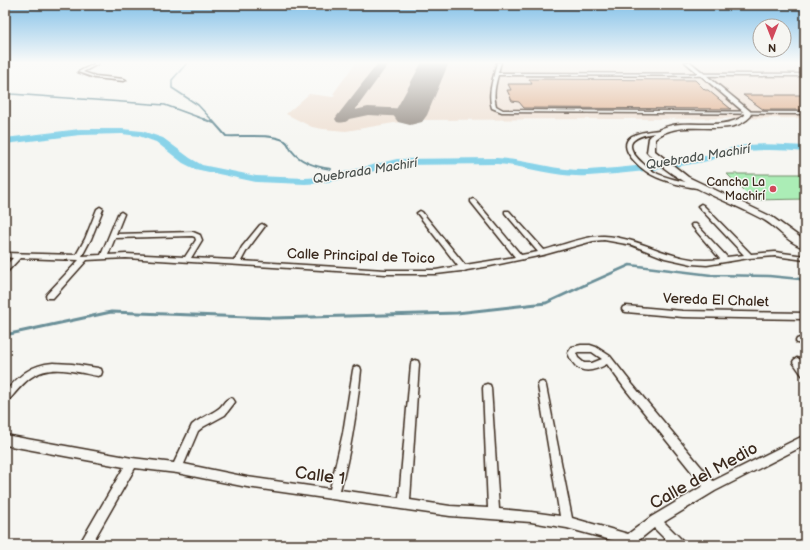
<svg xmlns="http://www.w3.org/2000/svg" width="810" height="550" viewBox="0 0 810 550" font-family="'Balsamiq Sans',sans-serif">
	<rect width="100%" height="100%" fill="#f6f6f2"/>
	<filter id="ink" filterUnits="userSpaceOnUse"><feTurbulence type="fractalNoise" baseFrequency=".025" numOctaves="2"/><feDisplacementMap in="SourceGraphic" scale="8" xChannelSelector="R" yChannelSelector="G"/><feConvolveMatrix kernelMatrix="1 2 1 2 8 2 1 2 1" color-interpolation-filters="sRGB"/></filter>
	<g filter="url(#ink)">
		<path fill="#efe1d5" d="M356 62H805V118L412 120 346 131 323 129 312 127 286 114 309 94 333 97 336 95 333 94Z"/>
		<path fill="#abedb6" stroke="#738c6a" d="M727 174H800L805 178V199L753 200Z"/>
		<g fill="none" stroke-linecap="round" stroke-linejoin="round">
			<g stroke="#6a8f98" stroke-width="1.5">
				<path d="M188 62 172 80V88L198 105 212 120"/>
				<path d="M5 91 11 94 165 105 206 120"/>
			</g>
			<g stroke="#6a8f98" stroke-width="2">
				<path d="M203 119 214 123"/>
				<path d="M211 119 226 136C241 137 272 133 285 141 289 143 289 148 292 151 301 163 317 167 331 169"/>
			</g>
			<path stroke="#6a8f98" stroke-width="2.5" d="M585 285 630 265 711 275 769 276 800 279 805 283"/>
			<path stroke="#6a8f98" stroke-width="3" d="M5 335 111 312 275 318 457 313 546 303 587 284"/>
			<path fill="#89d3e9" fill-rule="evenodd" d="M80 129H122L142 131 163 138 190 158 202 165 256 176 305 178 323 177 397 159 497 158C527 160 557 171 588 170 624 168 667 163 703 156 717 153 732 146 747 145 766 143 786 145 805 146V152C786 150 766 149 747 151 732 152 717 159 703 162 667 169 624 174 588 176 557 178 527 166 497 164L397 165 344 179 323 183 305 184 256 182 195 169 183 163 156 142 139 136 122 134 80 135 5 144V138Z"/>
			<path fill="#989088" fill-rule="evenodd" d="M379 62H390L355 110 368 107 410 109 415 110 417 113 415 116 410 117 368 115 349 119C346 123 342 123 337 122L335 119 337 116Z"/>
			<path fill="#989088" fill-rule="evenodd" d="M422 62H449L427 115 422 122 410 125 398 122 393 115Z"/>
		</g>
		<g fill="#e0b190" stroke="#3b2a1e">
			<path d="M529 79 695 80 705 90H708L731 109 524 108 519 102 512 101 507 90H511L508 84H532Z"/>
			<path d="M743 95H805V110H764Z"/>
		</g>
		<g fill="none" stroke-linecap="round" stroke-linejoin="round">
			<defs>
				<g id="street">
					<path d="M94 62H98V64L83 72 95 76 124 79 126 80 124 81 95 78 78 72 94 64Z"/>
					<path d="M497 62H501L498 73 805 74V76L498 75C495 86 493 95 496 106L503 110 805 112V114L502 112 492 108C487 93 494 77 497 62Z"/>
					<path d="M659 130 661 131V132C652 134 641 134 634 140 622 149 649 170 658 174 672 180 688 182 703 186V188C691 189 663 181 652 175 642 170 614 147 632 136 640 132 650 131 659 130Z"/>
					<path d="M473 199 475 200 521 255 538 252 505 213V211H509L544 250C560 246 588 235 604 236 646 238 675 266 720 259L692 226 691 225 692 224H696L727 257 744 255 699 207 698 206 701 204 703 205 751 254 775 252 805 256V260L775 256 749 258 707 265 692 264 665 258 632 245 604 240 593 241 543 255 490 266 467 270 464 271H461L436 274H385L126 258 87 260 53 298H47L46 296 47 294 79 260 20 258 7 272H5V266L13 258 5 257V253L76 255 85 239 97 209 100 207 103 209 91 239 82 256 101 255 118 214 121 212 124 214 116 234 193 232 200 235 202 240 191 258 235 260 242 247 260 225 262 224 265 226 247 250 241 261 385 270H436L458 266 417 213 420 211 422 212 465 265 515 257 471 202V200ZM192 236 195 237 196 240 185 257 126 254 108 255 115 238Z"/>
					<path d="M626 306 683 311 805 313V319L683 317 626 312 623 311 622 309 623 307Z"/>
					<path d="M800 338H805V344L797 343 796 341 797 339Z"/>
					<path d="M581 345H590L596 347 610 356 632 384 713 481 805 435V445L715 491 664 522 683 541 685 545H671L654 528 634 544 616 545 618 542 567 528 531 522 450 516 247 487 177 473 135 468 91 545H79L124 467 5 445V435L132 458 174 463 192 425C200 418 210 415 218 409 223 406 224 400 230 398L233 399 235 402 225 415 203 427 198 431 184 464 247 477 330 489 343 433 353 370 354 367 357 366 360 367 361 370C357 410 351 451 340 490L399 498 411 364 412 361 415 360 418 361 419 364 410 500 450 506 488 508 483 388 484 385 487 384 490 385 491 388 499 509 531 512 560 516 538 386 539 383 542 382 545 383 546 386 572 518 628 534 651 517 703 486 626 390 607 364C589 374 576 374 568 353L572 347ZM578 352H592L602 359 592 363H584L578 358 576 353Z"/>
					<path d="M797 358C805 361 805 368 805 376L802 375 793 362 794 360Z"/>
					<path d="M53 363 72 364 98 368 101 369 102 372 101 375 98 376C76 372 50 363 30 378 22 384 15 393 8 401L5 402V392C20 375 30 365 53 363Z"/>
				</g>
				<path id="secondary" d="M685 62H690L750 111 751 116C728 141 682 115 655 139V151L688 177 772 217 805 241V248C789 244 778 228 764 220 726 199 677 186 647 152L649 138C673 110 717 136 745 115V113Z"/>
			</defs>
			<use href="#street" stroke="#3b2a1e" stroke-width="3"/>
			<use href="#secondary" stroke="#3b2a1e" stroke-width="3"/>
			<use href="#street" fill="#f6f6f2" fill-rule="evenodd"/>
			<use href="#secondary" fill="#f6f6f2" fill-rule="evenodd"/>
		</g>
	</g>
	<linearGradient id="sky" x2="0" y2="1"><stop stop-color="#82c0e8"/><stop offset="0.45" stop-color="#fbfbf9"/><stop offset="1" stop-color="#fbfbf9" stop-opacity="0"/></linearGradient>
	<rect width="810" height="139" fill="url(#sky)"/>
	<circle fill="#d1495b" stroke="#f6f6f2" stroke-width="1.5" cx="773" cy="189" r="4"/>
	<g text-anchor="middle" dominant-baseline="central" stroke-width="3" stroke-linejoin="round" paint-order="stroke">
		<g font-size="12" fill="#3b2a1e" stroke="#f6f6f2" text-anchor="end">
			<text x="765" y="182">Cancha La<tspan x="765" dy="14">Machirí</tspan></text>
		</g>
		<g font-size="13" font-style="italic" fill="#4e5451" stroke="#f6f6f2">
			<text transform="translate(698 157) rotate(-9)">Quebrada Machirí</text>
			<text transform="translate(365 171) rotate(-9)">Quebrada Machirí</text>
		</g>
		<g font-size="14" fill="#3b2a1e" stroke="#f6f6f2">
			<text transform="translate(361 256) rotate(2)">Calle Principal de Toico</text>
			<text transform="translate(716 300) rotate(2)">Vereda El Chalet</text>
		</g>
		<g font-size="17" fill="#3b2a1e" stroke="#f6f6f2">
			<text transform="translate(320 476) rotate(8)">Calle 1</text>
			<text transform="translate(704 476) rotate(-29)">Calle del Medio</text>
		</g>
	</g>
	<rect width="810" height="550" fill="none" stroke="#f6f6f2" stroke-width="20"/>
	<rect x="10" y="10" width="790" height="530" fill="none" stroke="#3b2a1e" stroke-width="1.5" filter="url(#ink)"/>
	<g transform="translate(772 38) rotate(180)"><circle r="19" fill="#f6f6f2" stroke="#aba49d"/>
	<path d="M0-3L7 15L0 10L-7 15Z" fill="#d1495b"/>
	<text y="-6" font-size="11" font-weight="bold" text-anchor="middle" fill="#3b2a1e">N</text>
	</g>
</svg>
